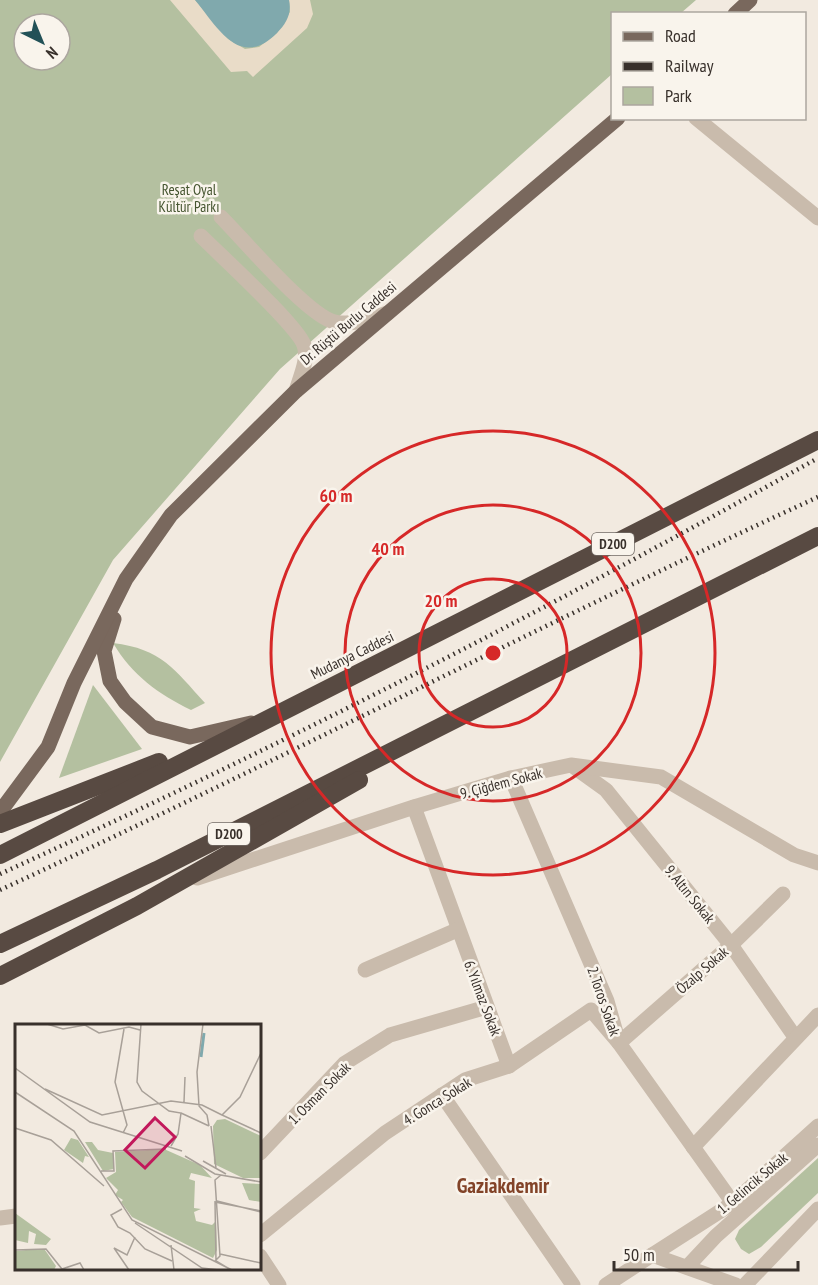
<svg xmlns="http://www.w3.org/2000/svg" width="818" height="1285" viewBox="0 0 818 1285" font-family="'PT Sans Narrow',sans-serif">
	<rect width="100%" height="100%" fill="#f2eae0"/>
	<g fill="#b4c0a0" fill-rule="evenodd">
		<path d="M0 0H696L681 13 612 14V74L280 369 113 560 0 762ZM24 24H60V60H24Z"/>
		<path d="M113 643C162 649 174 669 205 703L191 710C158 694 132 675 113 643Z"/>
		<path d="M93 685 142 749 59 778Z"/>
		<path d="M818 1158V1193L761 1247 749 1254 741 1249 735 1239 739 1230Z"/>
	</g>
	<path fill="#e9dcc8" d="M170 0H195L228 39 245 49 259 47 277 33 290 12 289 0H310L313 14 307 28 253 77 247 71 231 72Z"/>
	<path fill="#80a9ad" d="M195 0H289C292 14 286 24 277 33 240 70 218 28 195 0Z"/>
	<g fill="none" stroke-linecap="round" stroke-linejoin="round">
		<g stroke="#c9bbac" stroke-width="15">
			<path d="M696 118 818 218"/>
			<path d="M221 217C243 239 309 317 335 322 354 326 371 318 388 313"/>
			<path d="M201 236C221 256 297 325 304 345 309 359 300 377 296 391"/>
			<path d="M574 767 606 790 731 945 795 1037"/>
			<path d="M511 778 607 1001 619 1043 733 1203"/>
			<path d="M414 807 509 1066"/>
			<path d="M197 878 414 807 511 778 571 765 661 777 794 855 818 863"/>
			<path d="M365 970 457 930"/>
			<path d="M442 1095 573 1285"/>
			<path d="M693 1147 818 1015"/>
			<path d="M260 1153 345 1063 390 1035 487 1007"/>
			<path d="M0 1218 16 1216"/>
			<path d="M260 1235 385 1133 465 1080 509 1066 591 1010 619 1043 731 945 783 894"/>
			<path d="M652 1255 733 1203 818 1126"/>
			<path d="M260 1256 279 1285"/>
			<path d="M687 1267 716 1236 818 1145"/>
			<path d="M606 1285 652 1255 736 1285"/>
			<path d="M745 1285 818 1209"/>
		</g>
		<g stroke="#79685d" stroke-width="15">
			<path d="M735 14 750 0"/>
			<path d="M114 619 104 651 110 681 125 702 152 727 190 737 251 723"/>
			<path d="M0 812 48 747 74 683 126 579 171 515 296 391 618 118"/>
		</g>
		<g stroke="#584a42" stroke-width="18">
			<path d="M0 824 159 762"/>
			<path d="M0 855 818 440"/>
			<path d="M0 944 157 870 818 536"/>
			<path d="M0 976 137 906 359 780"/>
		</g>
		<g stroke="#38302b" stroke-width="4.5" stroke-dasharray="1.5 4.5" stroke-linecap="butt">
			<path d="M0 874C279 747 551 608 818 458"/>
			<path d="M0 890C275 763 543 623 818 497"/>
		</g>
	</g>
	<g fill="none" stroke="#d62828" stroke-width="3">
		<circle cx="493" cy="653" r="74"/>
		<circle cx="493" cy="653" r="148"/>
		<circle cx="493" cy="653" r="222"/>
	</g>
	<g text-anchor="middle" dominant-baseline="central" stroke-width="5" stroke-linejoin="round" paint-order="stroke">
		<g fill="#f9f4ec" stroke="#726b65" stroke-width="1.5">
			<rect x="592" y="533" width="42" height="22" rx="4.5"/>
			<rect x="208" y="823" width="42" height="22" rx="4.5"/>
		</g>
		<g font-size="14" font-weight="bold" fill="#38302b">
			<text x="613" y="544">D200</text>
			<text x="229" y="834">D200</text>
		</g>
		<g font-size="15" fill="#455530" stroke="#f9f4ec">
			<text x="189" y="189">Reşat Oyal<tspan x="189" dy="17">Kültür Parkı</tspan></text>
		</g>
		<g font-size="15" fill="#38302b" stroke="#f9f4ec">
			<text transform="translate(348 323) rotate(-40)">Dr. Rüştü Burlu Caddesi</text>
			<text transform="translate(352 655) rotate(-26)">Mudanya Caddesi</text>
			<text transform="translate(501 783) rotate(-15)">9. Çiğdem Sokak</text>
			<text transform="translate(690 894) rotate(51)">9. Altın Sokak</text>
			<text transform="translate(702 970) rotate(-41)">Özalp Sokak</text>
			<text transform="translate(483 998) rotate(69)">6. Yılmaz Sokak</text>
			<text transform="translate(604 1001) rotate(71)">2. Toros Sokak</text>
			<text transform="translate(319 1093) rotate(-45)">1. Osman Sokak</text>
			<text transform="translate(437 1101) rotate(-32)">4. Gonca Sokak</text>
			<text transform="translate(752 1183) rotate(-40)">1. Gelincik Sokak</text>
		</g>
		<g font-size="21" font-weight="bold" fill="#824328" stroke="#f9f4ec">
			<text x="503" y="1185">Gaziakdemir</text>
		</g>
	</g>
	<g transform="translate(15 1024)">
		<rect width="246" height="246" fill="#f2eae0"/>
		<path d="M210 95 246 112V154H228L199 140 198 102 202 96ZM56 114 63 116 74 133 70 132 68 139 49 126ZM70 118H77L83 126 98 129 99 145 88 147ZM149 125 185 141 197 154 176 149 174 155 180 157 179 184 186 185 179 188 181 197 197 201 201 197 202 226 198 234 117 193 106 178 108 176 100 171 103 166 91 154 101 148 100 128ZM227 159 246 160V178L234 176ZM0 189 36 215 31 221 19 220 21 210 14 207 13 219 0 216ZM11 226H30L41 242 39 246H0V227Z" fill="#b4c0a0"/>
		<path fill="none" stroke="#80a9ad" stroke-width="3" d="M186 33 189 9"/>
		<path fill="none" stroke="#a8a098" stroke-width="1.5" d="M32 0 48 5 70 1 84 9 114 3 125 6M126 0 122 58 127 67 154 87 166 89 163 110 156 122M188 0 182 48 184 82 192 91 194 102M246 29 225 73 207 91 246 109M0 44 75 98 167 127M30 65 87 91 156 77 187 81 207 91M0 68 59 107 117 196 217 246M169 78 170 53M166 89 194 102M196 102 201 144M0 104 36 116 89 162M108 109 112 101 100 58 109 5M170 132 200 150 246 158M188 137 211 150M86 147H99L98 127 151 125M202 177 246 188M107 185 96 191 103 203 115 209 130 225 157 237M120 199 187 244 204 246M156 221 159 246M0 226 31 225 47 245 65 239 69 246M205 230 246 239M200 237 205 232 200 156 206 151M114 246 99 224 112 231 120 213M216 246 201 237 200 178 246 187"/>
		<path fill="#c2185b" fill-opacity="0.15" stroke="#c2185b" stroke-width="3" d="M140 94 160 113 130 144 110 126Z"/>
		<rect width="246" height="246" fill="none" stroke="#38302b" stroke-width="3"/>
	</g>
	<circle cx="493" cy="653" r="9" fill="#d62828" stroke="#f9f4ec" stroke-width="3"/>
	<g font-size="18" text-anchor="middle" font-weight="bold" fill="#d62828" stroke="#f9f4ec" stroke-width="5" stroke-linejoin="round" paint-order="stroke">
		<text x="336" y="502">60 m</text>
		<text x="388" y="555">40 m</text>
		<text x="441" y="607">20 m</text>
	</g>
	<rect x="611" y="12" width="195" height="108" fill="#f9f4ec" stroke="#aca69f" stroke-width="1.5"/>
	<rect x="623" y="32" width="30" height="9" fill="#79685d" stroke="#aca69f" stroke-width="1.5"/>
	<text x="665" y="42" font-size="18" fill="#38302b">Road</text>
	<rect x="623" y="62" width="30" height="9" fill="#38302b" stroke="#aca69f" stroke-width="1.5"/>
	<text x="665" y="72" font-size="18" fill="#38302b">Railway</text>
	<rect x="623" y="87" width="30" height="18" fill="#b4c0a0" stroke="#aca69f" stroke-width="1.5"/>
	<text x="665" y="102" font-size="18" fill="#38302b">Park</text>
	<g transform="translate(42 42) rotate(137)"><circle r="28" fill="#f9f4ec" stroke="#aca69f" stroke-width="1.5"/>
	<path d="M0-4.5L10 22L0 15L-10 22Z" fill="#225157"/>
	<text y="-9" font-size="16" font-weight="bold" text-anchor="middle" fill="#38302b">N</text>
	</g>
	<path d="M614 1261v9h184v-9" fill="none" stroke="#38302b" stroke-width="3"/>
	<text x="623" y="1261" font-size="18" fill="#38302b" stroke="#f9f4ec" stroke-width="4.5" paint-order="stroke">50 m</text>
</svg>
